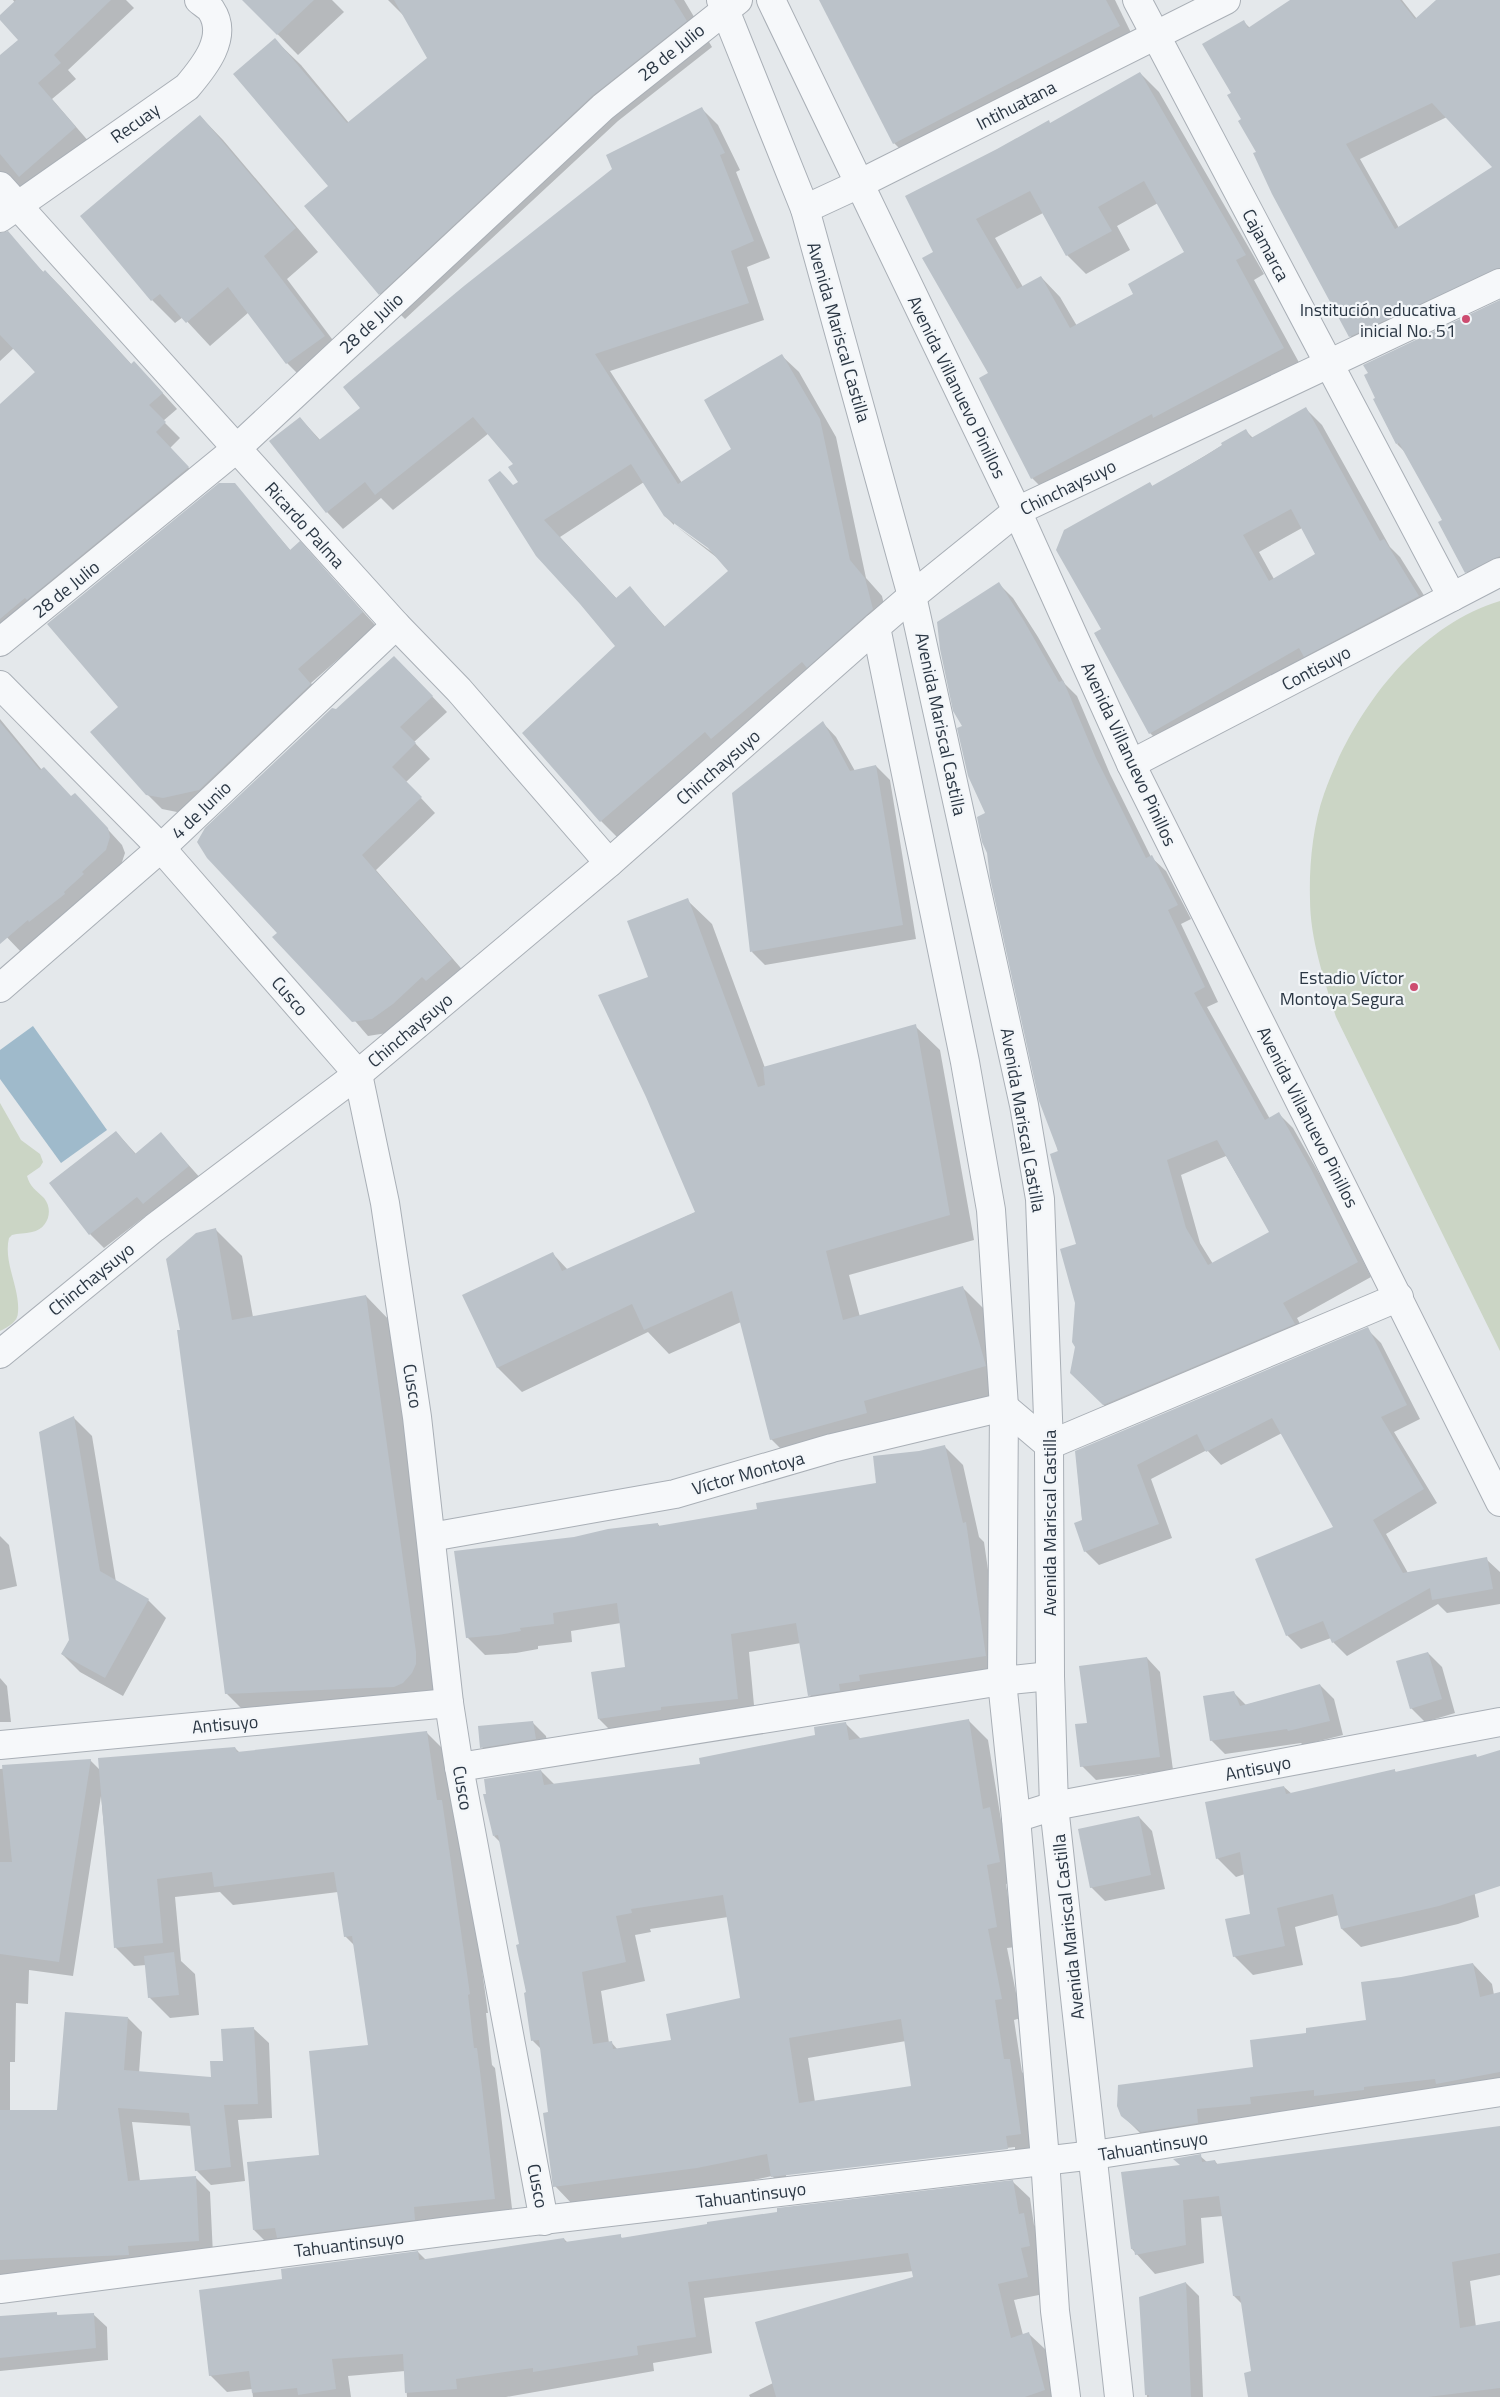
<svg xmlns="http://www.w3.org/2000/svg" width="1500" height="2397" viewBox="0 0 1500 2397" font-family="'Titillium Web',sans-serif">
	<rect width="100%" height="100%" fill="#e4e8eb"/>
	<g fill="#cbd5c5">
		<path d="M1500 601V1351L1336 1017C1324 979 1310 939 1310 899 1309 865 1313 825 1324 794 1353 712 1415 627 1500 601Z"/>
		<path d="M0 1103 21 1140 40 1154 43 1162 40 1167 27 1176C30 1187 36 1190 44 1198 54 1210 48 1229 32 1232 25 1234 18 1233 12 1235L9 1238C3 1262 20 1288 18 1312 18 1322 8 1327 0 1331Z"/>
	</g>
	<path fill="#9fbacb" d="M33 1026 107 1130 61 1163 0 1079V1050Z"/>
	<g fill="#0003" fill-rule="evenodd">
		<path d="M13 0H126L134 8 68 70 76 79 52 99 90 143 32 195 21 186H12L0 197V57L19 40 0 16 15 3Z"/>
		<path d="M244 0H332L344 12 298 55Z"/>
		<path d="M388 0H684L712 47 618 121 405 319 380 294 330 186 275 40 301 65 349 123 429 58 406 18Z"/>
		<path d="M821 0H1115L1137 45 912 161 894 143Z"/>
		<path d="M1292 0H1402L1417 19 1437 0H1500V287L1365 351 1350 336 1258 152 1233 93 1243 21 1250 28ZM1447 117 1494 167 1399 228 1360 159Z"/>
		<path d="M1140 73 1159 92 1264 274 1254 280 1302 368 1051 497 1032 478 990 374 934 252 998 150 1051 124ZM1158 203 1186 253 1135 295 1077 326 1060 297 1041 277 1023 287 995 238 1043 213 1067 255 1086 274 1130 250 1117 226Z"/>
		<path d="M701 108 718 125 740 170 736 172 770 258 747 267 764 320 610 371 682 483 733 449 782 356 799 372 836 437 866 578 882 596 889 626 721 748 617 837 601 821 617 646 514 486 520 482 515 464 489 433 393 510 381 498 343 529 327 512 300 418 321 441 362 408ZM644 482 665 516 674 525V522L713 550 712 552 676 526 720 560 730 571 665 627 630 588 617 599 560 537Z"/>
		<path d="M200 116 223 140 318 252 287 279 347 359 310 386 287 363 249 312 210 346 183 317 175 323 152 300Z"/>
		<path d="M7 233 44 273 45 271 61 287 132 365 149 378 177 409 163 421 180 438 170 448 203 483 0 639V405L36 373 14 348 0 361V235Z"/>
		<path d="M1500 308V585L1487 592 1466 572 1444 520 1406 453 1397 444Z"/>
		<path d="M1306 409 1322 425 1390 547 1400 557 1435 613 1166 749 1150 733 1102 630 1150 483 1153 487 1246 431 1253 438ZM1302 528 1317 555 1274 579 1259 552Z"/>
		<path d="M234 484 291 551 313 557 376 626 311 683 324 699 213 804 177 812 162 809 147 794 120 707Z"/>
		<path d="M999 584 1013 598 1038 637 1065 684 1077 696 1110 774 1151 857 1166 871 1191 919 1181 924 1218 1002 1207 1007 1270 1119 1279 1114 1293 1128 1325 1184 1371 1277 1297 1318 1308 1339 1118 1419 1071 1373 1077 1347 1078 1245 986 814 964 726ZM1226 1156 1271 1233 1213 1264 1200 1243 1181 1175Z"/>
		<path d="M409 672 447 712 414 742 430 759 406 782 435 813 376 870 466 974 387 1033 368 1036 279 933 336 710Z"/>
		<path d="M0 719 42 770 72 798 90 810 122 845 125 853 121 865 22 953 0 930Z"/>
		<path d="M823 723 836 737 855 771 876 766 890 780 916 939 765 965 752 952Z"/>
		<path d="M687 900 712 924 765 1068 915 1026 940 1050 974 1240 849 1275 860 1317 963 1288 987 1312 1009 1391 795 1463 771 1439 741 1322 669 1354 648 1332 522 1392 498 1368 464 1296 553 1254 568 1270 696 1212 649 978Z"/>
		<path d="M116 1132 136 1154 161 1134 202 1180 158 1217 152 1211 104 1248 90 1234Z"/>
		<path d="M216 1230 242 1256 253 1317 366 1296 392 1323 442 1691 253 1720 226 1693 182 1331Z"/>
		<path d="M1367 1329 1381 1343 1420 1419 1394 1432 1437 1503 1386 1534 1408 1573 1486 1559 1500 1572V1604L1447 1613 1438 1604 1347 1656 1333 1642 1331 1638 1301 1649 1287 1635 1335 1527 1282 1433 1221 1465 1207 1450 1151 1479 1172 1538 1099 1565 1085 1551 1076 1452Z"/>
		<path d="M74 1418 92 1436 116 1582 148 1600 166 1618 123 1696 80 1672 62 1654 70 1640Z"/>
		<path d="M945 1447 963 1465 979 1537 984 1542 1003 1674 828 1713 810 1695 801 1643 749 1652 755 1716 617 1737 599 1719 626 1668 621 1623 571 1631 572 1642 538 1646V1649L516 1653 485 1655 467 1637 574 1538 658 1524 660 1527 758 1510 877 1484 919 1452Z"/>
		<path d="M0 1536 9 1545 17 1586 0 1590Z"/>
		<path d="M1428 1653 1442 1667 1455 1713 1425 1722 1411 1708Z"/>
		<path d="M1147 1658 1160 1672 1173 1770 1096 1780 1082 1766 1088 1724Z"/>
		<path d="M0 1678 7 1686 11 1722H0Z"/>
		<path d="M1320 1685 1334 1699 1343 1735 1303 1745 1301 1743 1225 1754 1211 1740 1234 1693 1246 1705Z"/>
		<path d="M968 1720 988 1740 1001 1820 1010 1828 1019 1881 1006 1884 1016 1947 1007 1948 1021 2018 1014 2020 1022 2072 1030 2080 1040 2153 792 2196 772 2176 718 2188 574 2206 555 2186 550 2113 541 2049 533 2041 520 1945 501 1843 494 1836 541 1771 555 1785 702 1765 816 1736 845 1723 861 1739ZM728 1917 741 1999 673 2041 618 2050 611 2042 609 2043 601 1991 645 1981 635 1935 651 1932 650 1929ZM906 2041 912 2087 815 2102 808 2058ZM1015 2147V2150L786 2177V2174Z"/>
		<path d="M532 1722 546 1736 549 1753 496 1761 482 1747Z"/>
		<path d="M427 1733 446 1752 461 1820 488 2013H486L492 2065 495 2068 500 2106 513 2217 273 2249 254 2230 320 2156 369 2046 354 1945 345 1936 338 1892 233 1905 220 1892 175 1897 181 1961 195 1974 199 2015 170 2018 149 1997 146 1965 134 1966 116 1948 101 1796 73 1976 29 1970 28 2004 16 2003 15 2062H10V2111H58L128 2018 142 2032 139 2073 212 2078 254 2029 269 2043 272 2118 238 2120 245 2181 211 2185 196 2170 192 2126 132 2122 140 2181 195 2177 210 2192 213 2255 0 2298V1769L90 1760 100 1770 235 1748 240 1753Z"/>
		<path d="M1394 1770 1397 1773 1454 1783 1479 1917 1458 1924 1361 1947 1342 1929 1339 1915 1295 1927 1303 1965 1253 1975 1234 1956 1251 1915 1245 1874 1236 1877 1217 1858 1284 1787 1292 1794Z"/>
		<path d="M1139 1817 1152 1831 1165 1889 1105 1901 1091 1887Z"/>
		<path d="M1473 1964 1492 1984 1494 1995 1500 1994V2095L1142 2135 1122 2115 1255 2068 1308 2034 1367 2021 1402 1978Z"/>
		<path d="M1500 2127V2275L1470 2281 1476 2327 1500 2322V2397H1249L1253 2372 1242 2304 1234 2296 1223 2216 1201 2218 1204 2263 1155 2274 1132 2249 1182 2166 1200 2156 1207 2162 1215 2161 1218 2165Z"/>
		<path d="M1013 2182 1030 2198 1034 2225 1041 2231 1047 2263 1038 2265 1044 2294 1014 2300 1023 2335 1029 2334 1046 2350 1058 2397H750L749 2395 773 2383 915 2278 913 2271 704 2298 712 2353 653 2363 654 2371 506 2397H407L405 2371 348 2376 351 2397H253L252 2389 227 2392 210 2375 284 2280 418 2252 426 2260 564 2239 568 2243 620 2236 623 2239Z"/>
		<path d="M1186 2283 1199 2296 1203 2397H1147L1141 2298Z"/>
		<path d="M56 2313 59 2317 94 2315 107 2327 108 2360 0 2371V2318Z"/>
	</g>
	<g fill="#bbc2c9" fill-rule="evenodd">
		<path d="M16 0H111L54 55 61 63 38 83 76 127 19 177 0 154V55L18 40 0 20V15Z"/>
		<path d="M242 0H314L277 35Z"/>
		<path d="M394 0H674L687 21 592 96 379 295 304 206 328 186 233 74 275 38 347 123 427 58Z"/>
		<path d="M819 0H1106L1120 26 893 144Z"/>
		<path d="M1290 0H1400L1415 19 1436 0H1500V268L1349 337 1272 194 1253 153 1256 152 1238 121 1241 119 1227 95 1231 93 1202 44 1244 20 1248 28ZM1432 103 1492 167 1395 229 1346 144Z"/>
		<path d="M1140 72 1246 255 1236 260 1284 348 1153 418 1152 414 1031 479 979 378 988 373 922 258 933 252 905 196 997 149 1049 120 1050 123ZM1144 181 1184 252 1128 284 1133 294 1070 328 1041 276 1017 289 976 219 1030 191 1066 256 1112 231 1098 207Z"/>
		<path d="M702 107 725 153 720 155 754 241 731 251 749 303 595 354 678 484 731 449 704 400 782 354 820 419 850 560 865 578 873 609 807 668 802 662 711 739 705 732 600 822 522 733 615 646 580 604 536 556 488 480 500 471 513 485 518 482 508 467 513 464 473 417 375 495 365 482 326 513 269 441 300 417 319 440 360 408 343 387 464 286 612 169 606 155ZM631 464 664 516 708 548 728 571 664 627 630 586 616 598 544 520Z"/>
		<path d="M200 115 296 228 264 256 325 336 286 364 228 287 186 323 160 294 151 301 80 216Z"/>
		<path d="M8 231 43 272 45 270 131 364 134 361 163 393 149 405 166 422 156 432 189 467 27 600 25 598 0 619V404L35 372 0 335V233Z"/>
		<path d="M1500 300V556L1465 573 1438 522 1442 520 1399 443 1396 444 1373 399 1375 398 1364 375 1368 373 1363 365Z"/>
		<path d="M1306 407 1380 541 1384 539 1419 596 1304 657 1299 648 1149 734 1094 633 1101 629 1056 550 1064 530 1150 482 1152 486 1205 456 1222 445 1221 443 1246 429 1251 438ZM1291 509 1315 554 1269 581 1243 535Z"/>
		<path d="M219 483H235L290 550 300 541 363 612 298 669 311 684 199 790 163 798 146 795 90 732 118 707 47 624Z"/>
		<path d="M999 582 1024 621 1059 682 1063 680 1096 758 1146 858 1152 855 1178 905 1168 910 1205 987 1194 993 1265 1120 1279 1112 1311 1169 1358 1262 1283 1303 1295 1324 1103 1405 1070 1373 1075 1347 1072 1342 1075 1303 1060 1249 1076 1244 1050 1154 1058 1151 1039 1101 990 878 987 853 982 842 977 817 985 813 968 776 957 728 962 726 953 711 940 649 937 622ZM1217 1140 1269 1232 1208 1265 1186 1228 1167 1160Z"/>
		<path d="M394 656 433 696 400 727 416 743 392 767 422 797 362 855 452 959 426 981 422 977 393 1004 372 1019 352 1022 272 937 277 933 207 858 197 842 205 828 332 708 336 709Z"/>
		<path d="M823 721 850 771 876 765 903 925 750 952 732 793Z"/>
		<path d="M0 722 40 770 44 767 71 796 75 793 108 828 110 837 106 850 82 872 84 874 64 892 65 894 29 922 28 920 0 944Z"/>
		<path d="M688 898 758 1087 765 1085 763 1067 916 1024 950 1215 826 1251 843 1320 963 1286 986 1366 864 1401 867 1413 770 1440 732 1291 644 1330 632 1304 497 1368 462 1295 553 1252 562 1271 695 1212 646 1097 598 995 648 977 627 921Z"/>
		<path d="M116 1131 135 1154 161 1132 189 1166 143 1204 137 1197 89 1235 49 1183Z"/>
		<path d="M216 1228 232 1320 366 1295 416 1652V1664L412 1673 403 1683 394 1687 225 1694 177 1330H180L166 1259 196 1233Z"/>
		<path d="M1368 1327 1407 1405 1381 1417 1424 1489 1373 1520 1403 1573 1487 1557 1493 1589 1432 1600 1430 1588 1332 1643 1323 1621 1286 1636 1255 1559 1333 1527 1272 1418 1206 1452 1197 1434 1137 1465 1159 1524 1084 1552 1074 1523 1082 1520 1075 1451Z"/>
		<path d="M74 1416 100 1571 149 1599 105 1678 61 1654 69 1640 39 1432Z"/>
		<path d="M945 1445 963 1523 966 1522 986 1656 859 1675 860 1681 839 1684 840 1691 808 1696 796 1623 731 1634 738 1699 661 1707V1710L598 1719 591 1672 625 1667 617 1603 553 1613 554 1624 520 1628 521 1631 498 1635 466 1638 454 1551 574 1537 608 1529 658 1523V1526L757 1509 756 1503 876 1483 873 1456 919 1451Z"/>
		<path d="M1428 1652 1442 1699 1410 1709 1396 1661Z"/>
		<path d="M1147 1657 1160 1757 1080 1767 1075 1724 1087 1723 1079 1666Z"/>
		<path d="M1320 1684 1330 1721 1288 1731 1287 1729 1210 1741 1203 1696 1234 1691 1240 1706Z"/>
		<path d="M969 1719 983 1809 990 1807 1000 1862 987 1865 997 1927 988 1929 1002 1999 995 2000 1004 2059H1010L1021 2134 1006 2136 1008 2149 771 2177 767 2154 697 2168 553 2187 543 2113 548 2112 539 2040 531 2041 524 1993 526 1992 516 1945 519 1944 498 1835 493 1836 483 1794H486L484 1779 541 1770 544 1785 605 1777 700 1764 699 1758 815 1735 814 1727 846 1722 849 1740ZM723 1895 740 1998 666 2014 671 2040 613 2049 612 2041 593 2044 582 1972 626 1962 616 1916 632 1913 631 1909ZM901 2019 911 2086 799 2103 789 2038Z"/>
		<path d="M533 1721 536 1739 480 1748 478 1726Z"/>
		<path d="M427 1731 437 1800H442L470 1994 468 1995 474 2048H477L482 2087 495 2199 414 2207 415 2220 277 2238 275 2228 253 2230 247 2162 319 2155 309 2051 368 2045 352 1936 344 1937 334 1872 214 1887 212 1872 157 1879 163 1943 114 1948 98 1758 235 1747 237 1752Z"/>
		<path d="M1500 1750V1886L1439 1906 1341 1929 1333 1894 1277 1908 1285 1946 1233 1957 1225 1919 1250 1914 1240 1852 1216 1859 1205 1802 1284 1786 1286 1794 1395 1769V1772L1476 1754 1477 1757Z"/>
		<path d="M91 1759 59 1962 0 1954V1862H12L2 1765Z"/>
		<path d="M1139 1816 1151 1875 1090 1888 1078 1829Z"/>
		<path d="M174 1952 179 1995 148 1998 144 1956Z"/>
		<path d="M1473 1963 1480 1997 1500 1992V2072L1436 2084 1435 2079 1364 2087V2090L1314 2096V2090L1250 2097 1251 2104 1197 2109 1198 2123 1141 2132 1121 2116 1117 2106 1118 2085 1253 2067 1250 2040 1306 2033V2028L1366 2020 1361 1982 1401 1977Z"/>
		<path d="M65 2012 128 2017 124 2070 211 2077 210 2061H223L221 2029 254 2027 258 2104 224 2105 231 2167 195 2171 189 2113 118 2108 128 2181 196 2176 199 2241 128 2246 129 2255 0 2260V2110H57Z"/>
		<path d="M1500 2126V2253L1452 2262 1460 2328 1500 2321V2388L1428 2397H1248L1244 2373 1251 2371 1240 2296H1233L1219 2196 1183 2200 1186 2245 1135 2255 1134 2249H1131L1121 2172 1180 2165 1173 2159 1201 2154 1202 2162 1215 2160 1216 2164Z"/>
		<path d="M1013 2180 1019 2214 1024 2213 1030 2246 1021 2248 1028 2277 998 2284 1011 2338 1029 2332 1045 2390 1025 2397H776L755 2322 913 2277 908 2253 688 2282 696 2337 637 2346 638 2355 533 2372V2368L456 2379 457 2389 405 2393 403 2354 332 2359 336 2389 298 2395 297 2388 252 2393 249 2371 209 2376 199 2290 282 2279 281 2269 418 2251 419 2260 564 2238 565 2242 621 2234V2238L707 2224V2222L777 2212V2208Z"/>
		<path d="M1186 2282 1191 2397H1149V2395H1145L1139 2297Z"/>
		<path d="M57 2312V2315L94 2313 96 2348 0 2358V2316Z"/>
	</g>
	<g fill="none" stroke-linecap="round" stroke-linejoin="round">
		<defs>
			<g id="minor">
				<path d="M1137 0 1452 597"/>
				<path d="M0 186 396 625 459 690 609 863"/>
				<path d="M805 209 859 184 1226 0"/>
				<path d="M0 218 187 87C204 67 229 37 211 10 208 6 202 3 199 0"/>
				<path d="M912 596 1017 511 1500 283"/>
				<path d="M0 642 236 449 603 107 738 0"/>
				<path d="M0 685 161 848 358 1074 385 1203 417 1417 449 1703 459 1767 544 2221"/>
				<path d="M1131 764 1500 572"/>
				<path d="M0 988 161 848 396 625"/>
				<path d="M0 1354 154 1228 358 1074 609 863 876 627"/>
				<path d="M431 1537 675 1494 832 1448 1004 1407 1049 1445 1399 1297"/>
				<path d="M0 1745 449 1703"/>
				<path d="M459 1767 1002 1681 1050 1676"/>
				<path d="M1016 1818 1054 1806 1500 1722"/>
				<path d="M0 2289 450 2231 1094 2155 1500 2092"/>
			</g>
			<g id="tertiary">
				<path d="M721 0 805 209 912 596 1024 1105 1040 1199 1049 1445 1050 1676 1054 1806 1119 2397"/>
				<path d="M771 0 1017 511 1131 764 1500 1502"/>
				<path d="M912 596 876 627 965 1062 991 1210 1004 1407 1002 1681 1016 1818 1045 2159 1055 2311 1066 2397"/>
			</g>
		</defs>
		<use href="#minor" stroke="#a9afb6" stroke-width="30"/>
		<use href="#tertiary" stroke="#a9afb6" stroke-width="30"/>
		<use href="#minor" stroke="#f6f8fa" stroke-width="28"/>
		<use href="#tertiary" stroke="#f6f8fa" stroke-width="28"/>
	</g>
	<g fill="#cd4c70" stroke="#f3f6f9" stroke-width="2">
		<circle cx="1466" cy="319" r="5"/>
		<circle cx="1414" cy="987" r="5"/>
	</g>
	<g text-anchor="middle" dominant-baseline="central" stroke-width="4.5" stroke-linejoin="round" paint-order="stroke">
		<g font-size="18" fill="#2b3744" stroke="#f3f6f9">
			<text transform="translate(671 52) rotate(-39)">28 de Julio</text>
			<text transform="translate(1016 105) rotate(-27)">Intihuatana</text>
			<text transform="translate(135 123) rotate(-35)">Recuay</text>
			<text transform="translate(1266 245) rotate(62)">Cajamarca</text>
			<text transform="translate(371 323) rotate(-43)">28 de Julio</text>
			<text transform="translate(839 332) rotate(74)">Avenida Mariscal Castilla</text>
			<text transform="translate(957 387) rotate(64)">Avenida Villanuevo Pinillos</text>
			<text transform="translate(1068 487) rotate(-26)">Chinchaysuyo</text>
			<text transform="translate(305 525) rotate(48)">Ricardo Palma</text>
			<text transform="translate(66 589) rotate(-39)">28 de Julio</text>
			<text transform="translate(1316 668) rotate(-28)">Contisuyo</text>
			<text transform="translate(941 724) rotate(78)">Avenida Mariscal Castilla</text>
			<text transform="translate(1129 754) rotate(65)">Avenida Villanuevo Pinillos</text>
			<text transform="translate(718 767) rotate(-41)">Chinchaysuyo</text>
			<text transform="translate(201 810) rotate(-44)">4 de Junio</text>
			<text transform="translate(290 996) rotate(49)">Cusco</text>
			<text transform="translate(410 1030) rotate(-40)">Chinchaysuyo</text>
			<text transform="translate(1308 1117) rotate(63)">Avenida Villanuevo Pinillos</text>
			<text transform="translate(1023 1120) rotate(80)">Avenida Mariscal Castilla</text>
			<text transform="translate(91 1279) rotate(-39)">Chinchaysuyo</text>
			<text transform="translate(413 1386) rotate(81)">Cusco</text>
			<text transform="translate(748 1473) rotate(-16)">Víctor Montoya</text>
			<text transform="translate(1049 1523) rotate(-90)">Avenida Mariscal Castilla</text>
			<text transform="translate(225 1724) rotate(-5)">Antisuyo</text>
			<text transform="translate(1258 1768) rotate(-11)">Antisuyo</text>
			<text transform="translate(463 1788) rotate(80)">Cusco</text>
			<text transform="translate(1068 1927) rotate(-96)">Avenida Mariscal Castilla</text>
			<text transform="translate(1153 2146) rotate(-9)">Tahuantinsuyo</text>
			<text transform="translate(538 2186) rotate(79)">Cusco</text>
			<text transform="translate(751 2195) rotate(-7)">Tahuantinsuyo</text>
			<text transform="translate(349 2244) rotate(-7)">Tahuantinsuyo</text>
		</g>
		<g font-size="18" fill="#2b3744" stroke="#f3f6f9" text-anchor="end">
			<text x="1456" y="309">Institución educativa<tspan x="1456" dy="21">inicial No. 51</tspan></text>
			<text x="1404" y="977">Estadio Víctor<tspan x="1404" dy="21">Montoya Segura</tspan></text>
		</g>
	</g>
</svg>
